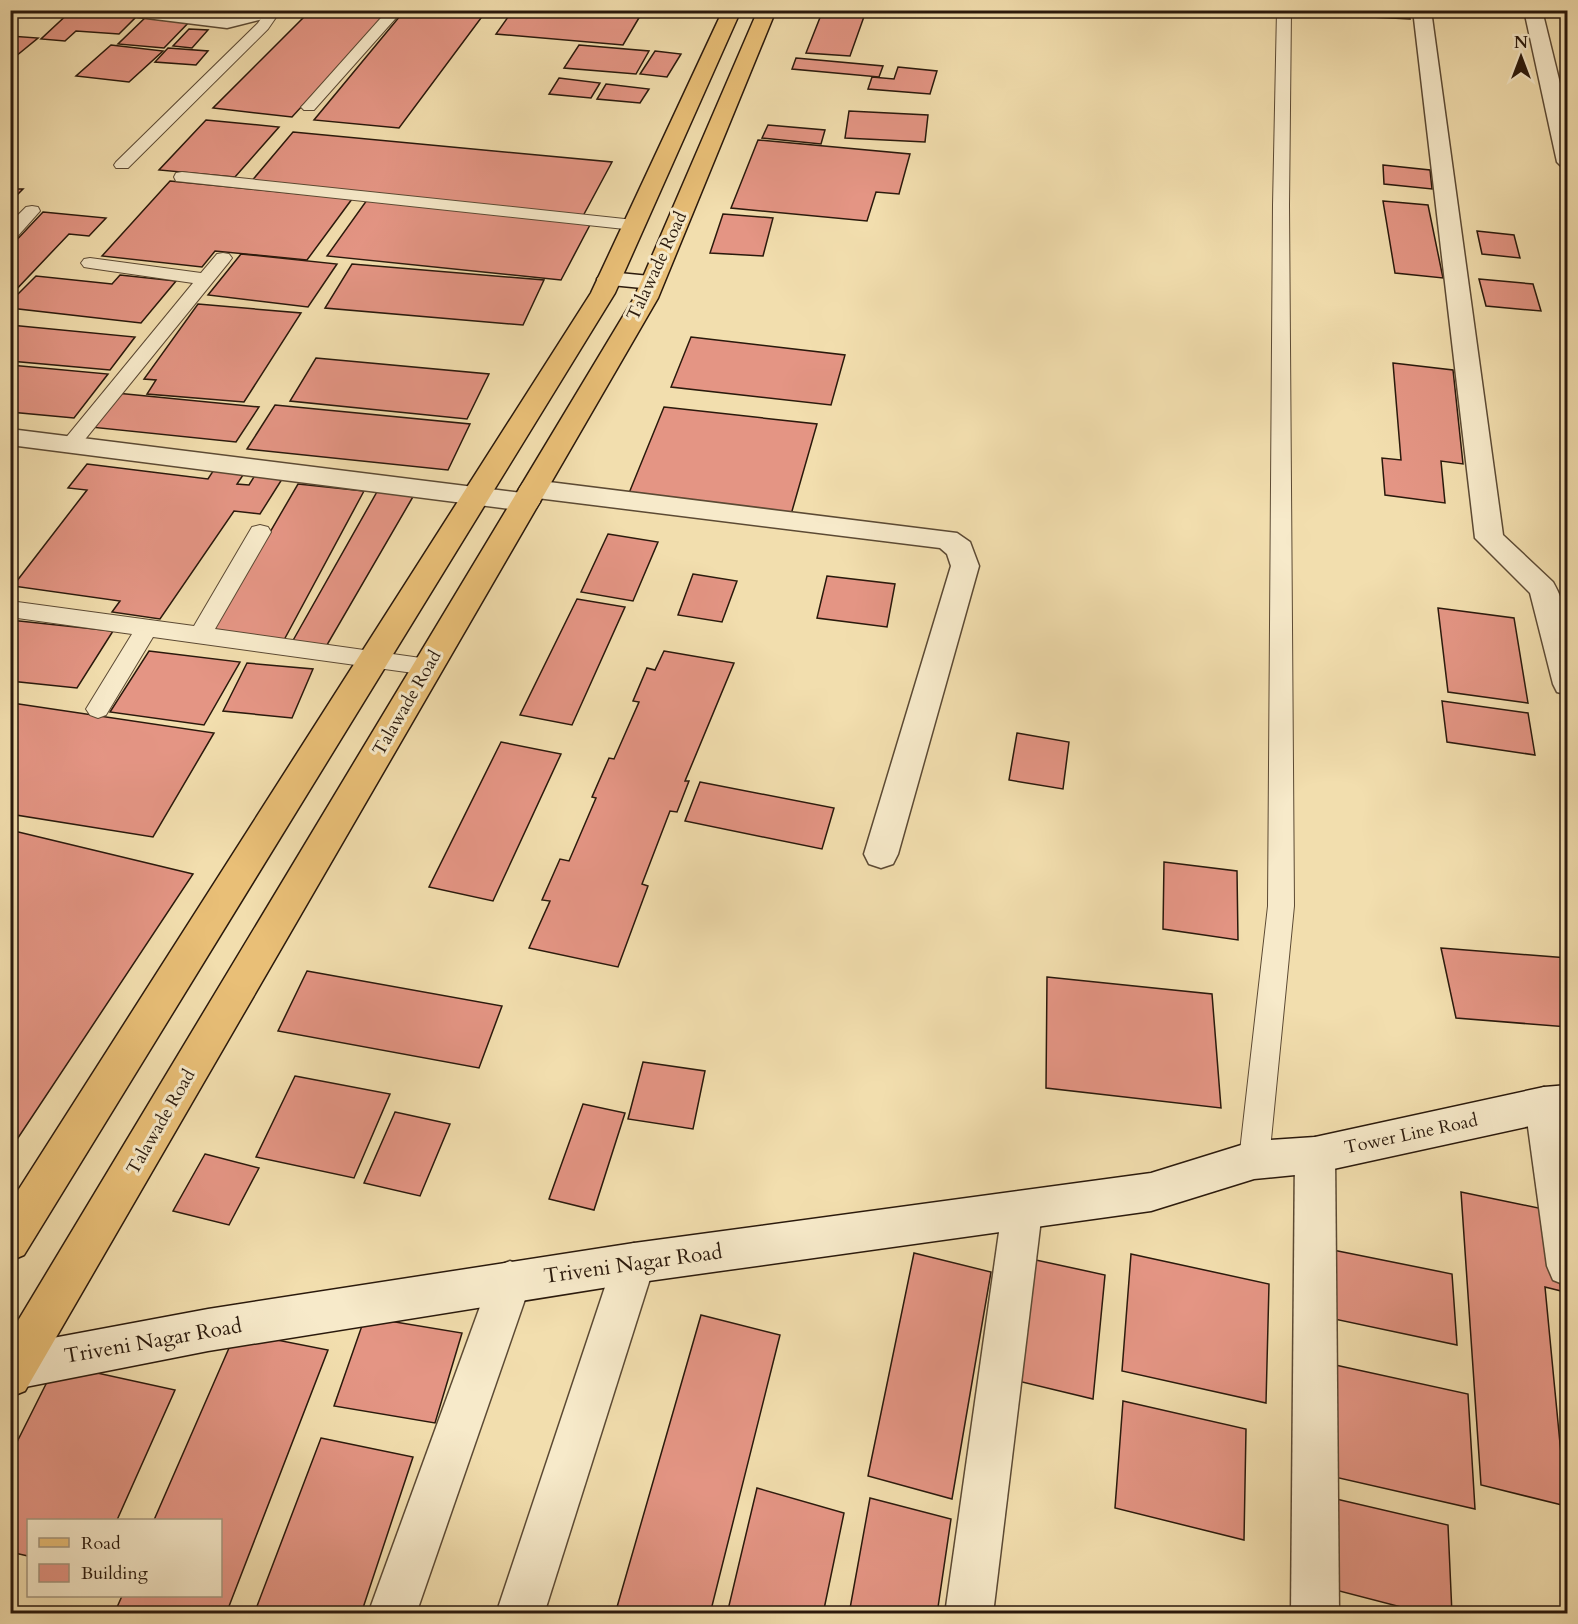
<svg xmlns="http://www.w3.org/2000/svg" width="1578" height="1624" viewBox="0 0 1578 1624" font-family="Cardo,serif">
	<rect width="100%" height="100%" fill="#f2deae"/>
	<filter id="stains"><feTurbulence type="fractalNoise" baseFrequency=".00333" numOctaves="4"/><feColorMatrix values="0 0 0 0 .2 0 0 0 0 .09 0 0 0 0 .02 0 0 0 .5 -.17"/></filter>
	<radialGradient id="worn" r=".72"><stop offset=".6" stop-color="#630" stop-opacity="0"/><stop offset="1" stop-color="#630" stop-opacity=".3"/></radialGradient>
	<g fill="#e49584" stroke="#2a190c" stroke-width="1.5">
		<path d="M72 10H91L139 14 119 34 76 31 65 41 41 39Z"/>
		<path d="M311 10H390L292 117 213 108Z"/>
		<path d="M405 10H487L399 128 314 120Z"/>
		<path d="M513 10H636L643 11 623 45 496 34Z"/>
		<path d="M823 10 866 11 850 56 806 53Z"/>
		<path d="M1370 10H1408L1410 19 1371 17Z"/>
		<path d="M148 15 192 19 164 48 118 44Z"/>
		<path d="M189 29 208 30 192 48 173 46Z"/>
		<path d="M10 36 38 38 10 61Z"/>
		<path d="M111 45 163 51 129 82 76 76Z"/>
		<path d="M579 45 649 51 636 74 564 68Z"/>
		<path d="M168 48 208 51 196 65 155 62Z"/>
		<path d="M655 51 681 54 667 77 640 74Z"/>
		<path d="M796 58 883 66 879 77 792 69Z"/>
		<path d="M898 67 937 71 930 94 868 89 872 77 894 79Z"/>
		<path d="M559 78 600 83 591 98 549 94Z"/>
		<path d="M606 84 649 89 640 103 597 99Z"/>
		<path d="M849 111 928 115 925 142 845 138Z"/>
		<path d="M206 120 279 127 235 177 159 170Z"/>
		<path d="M768 125 825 130 821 144 762 138Z"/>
		<path d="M293 132 612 162 583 216 250 183Z"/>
		<path d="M758 140 910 154 899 194 876 192 867 221 731 208Z"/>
		<path d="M1383 165 1430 170 1432 189 1384 184Z"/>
		<path d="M170 181 352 199 307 260 215 251 202 267 102 256Z"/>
		<path d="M10 189H23L10 202Z"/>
		<path d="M367 200 591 223 561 280 327 256Z"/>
		<path d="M1383 201 1428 205 1443 278 1395 273Z"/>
		<path d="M43 212 106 218 89 236 69 234 10 296V247Z"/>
		<path d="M723 214 773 218 763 256 710 253Z"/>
		<path d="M1477 231 1514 235 1520 258 1482 254Z"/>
		<path d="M241 254 337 264 308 307 208 295Z"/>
		<path d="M352 264 544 280 523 325 325 308Z"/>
		<path d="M120 275 176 281 141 323 10 308V302L36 276 112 284Z"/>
		<path d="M1479 279 1533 284 1541 311 1486 306Z"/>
		<path d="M198 304 301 313 244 402 147 394 156 380 144 379Z"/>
		<path d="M10 325 135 337 110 370 10 361Z"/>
		<path d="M691 337 845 355 831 405 671 387Z"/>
		<path d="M316 358 489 374 467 419 290 401Z"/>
		<path d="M1393 363 1453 370 1463 464 1441 461 1445 503 1385 495 1382 458 1401 460Z"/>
		<path d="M10 365 108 374 74 418 10 412Z"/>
		<path d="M116 393 259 407 236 442 90 427Z"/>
		<path d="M275 405 470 424 448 470 247 449Z"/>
		<path d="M664 407 817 424 790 518 627 498Z"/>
		<path d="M87 464 208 479 215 468 245 472 237 484 249 485 257 472 284 476 260 514 234 511 160 619 112 612 120 601 13 586 87 490 68 488Z"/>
		<path d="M298 484 364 491 284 640 212 632Z"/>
		<path d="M378 490 414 495 327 645 291 644Z"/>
		<path d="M608 534 658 542 633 601 581 592Z"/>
		<path d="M693 574 737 581 722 622 678 615Z"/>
		<path d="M827 576 895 584 887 627 817 618Z"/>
		<path d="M577 599 625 607 572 725 520 715Z"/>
		<path d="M1438 608 1514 618 1528 703 1448 692Z"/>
		<path d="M10 620 113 631 77 688 10 681Z"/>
		<path d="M149 651 240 662 204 725 110 712Z"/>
		<path d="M664 651 734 663 685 781H689L677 812 670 811 642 884 648 886 618 967 529 948 550 901 542 900 560 859 569 861 596 798 592 797 609 758 614 759 639 702 633 701 647 668 655 670Z"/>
		<path d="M247 663 313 669 292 718 223 711Z"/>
		<path d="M1442 701 1528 713 1535 755 1447 742Z"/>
		<path d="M12 703 214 733 153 837 10 814Z"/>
		<path d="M1017 733 1069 742 1063 789 1009 780Z"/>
		<path d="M501 742 561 754 493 901 429 887Z"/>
		<path d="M700 782 834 808 822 849 685 821Z"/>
		<path d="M10 830 193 874 10 1150Z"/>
		<path d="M1164 862 1237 871 1238 940 1163 929Z"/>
		<path d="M1441 948 1568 958V1027L1456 1018Z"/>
		<path d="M307 971 502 1006 479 1068 278 1031Z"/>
		<path d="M1047 977 1212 994 1221 1108 1046 1088Z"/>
		<path d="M643 1062 705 1071 693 1129 628 1119Z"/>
		<path d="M295 1076 390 1094 354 1178 256 1157Z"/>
		<path d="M583 1104 625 1113 594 1210 549 1199Z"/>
		<path d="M395 1112 450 1124 420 1196 364 1183Z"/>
		<path d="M205 1154 259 1168 229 1225 173 1211Z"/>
		<path d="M1461 1192 1553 1211 1561 1291 1545 1287 1566 1506 1481 1485Z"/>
		<path d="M1318 1247 1452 1274 1457 1345 1320 1316Z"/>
		<path d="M914 1253 991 1272 952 1499 868 1476Z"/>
		<path d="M1131 1254 1269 1284 1266 1403 1122 1371Z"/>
		<path d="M1022 1257 1105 1275 1093 1399 1006 1378Z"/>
		<path d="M701 1315 780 1335 710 1614H615Z"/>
		<path d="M365 1317 462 1333 435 1423 334 1406Z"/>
		<path d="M236 1332 328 1350 226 1614H114L122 1596H220V1520H154Z"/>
		<path d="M1317 1361 1468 1394 1475 1509 1317 1473Z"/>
		<path d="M56 1364 175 1390 117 1520H28V1556L10 1552V1456Z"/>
		<path d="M1123 1401 1246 1429 1244 1540 1115 1508Z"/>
		<path d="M321 1438 413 1457 361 1614H254Z"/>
		<path d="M757 1488 844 1513 823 1614H727Z"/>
		<path d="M1319 1495 1448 1525 1452 1614H1428L1320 1586Z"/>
		<path d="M870 1498 951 1519 937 1614H849Z"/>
	</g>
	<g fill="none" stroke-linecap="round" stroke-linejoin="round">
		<defs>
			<g id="lane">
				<path d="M267 10H277L279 13 268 29 128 168H116L114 165 116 162 258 23Z"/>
				<path d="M388 10H403L314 110H304L301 107 304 104Z"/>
				<path d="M1277 10H1291L1289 205 1294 906 1269 1160 1265 1170 1254 1174 1243 1170 1239 1160 1268 906 1273 205Z"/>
				<path d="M182 172 634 220 640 221 643 225 640 229 634 230 176 181 174 177 176 173Z"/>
				<path d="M32 206 38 207 40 211 16 238 10 239V223L26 207Z"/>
				<path d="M223 253 229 254 232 258 229 262 78 448 71 450 64 448 61 444 64 440 193 283 90 268 84 267 81 263 84 259 90 258 201 273 217 254Z"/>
				<path d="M260 525 268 527 271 532 215 629 428 659 436 661 440 667 436 673 428 675 153 637 106 715 98 718 90 715 86 709 132 634 10 617V601L194 626 252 527Z"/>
			</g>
			<g id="street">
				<path d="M113 10H175L227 16 252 10H286L283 14 227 28 122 15Z"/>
				<path d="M1413 10H1431L1503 535 1553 582C1573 615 1568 658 1568 695L1557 692 1553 684 1530 593 1475 538Z"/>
				<path d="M1524 10H1542L1568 116V168L1561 166 1557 162Z"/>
				<path d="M10 429 522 493 519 489 523 483 533 480 957 533 970 542 979 566 898 854 893 864 881 868 869 864 864 854 951 566 947 554 940 548 537 498 540 502 536 508 526 511 10 445Z"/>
				<path d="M1544 1087 1558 1093 1563 1105 1568 1132V1286L1553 1280 1547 1266 1525 1105 1530 1093Z"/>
				<path d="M1315 1137 1329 1142 1335 1155 1339 1614H1291L1295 1155 1301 1142Z"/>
				<path d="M1022 1192 1036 1197 1042 1211 993 1614H945L1002 1211 1008 1197Z"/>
				<path d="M634 1243 649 1249 655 1263 544 1614H496L613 1263 619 1249Z"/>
				<path d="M510 1261 525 1267 531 1282 416 1614H368L489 1282 495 1267Z"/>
			</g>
			<g id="secondary">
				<path d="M609 272 660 277 664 282 660 287 652 289 601 284 597 279 601 274Z"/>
				<path d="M1568 1085V1121L1544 1123 1315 1173 1254 1179 1151 1211 634 1283 208 1351 10 1390V1346L208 1309 634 1243 1151 1173 1254 1141 1315 1137 1544 1087Z"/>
			</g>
			<g id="primary">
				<path d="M723 10H741L615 293 24 1255 10 1261V1203L591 293Z"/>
				<path d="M758 10H776L658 298 25 1391 10 1397V1334L634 298Z"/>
			</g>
		</defs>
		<use href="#lane" stroke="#5c4a34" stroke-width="2"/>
		<use href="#street" stroke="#5c4a34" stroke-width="3"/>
		<use href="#secondary" stroke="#2a190c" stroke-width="3"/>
		<use href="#primary" stroke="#2a190c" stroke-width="3"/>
		<use href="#lane" fill="#f7eaca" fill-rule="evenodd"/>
		<use href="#street" fill="#f7eaca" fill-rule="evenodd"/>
		<use href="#secondary" fill="#f7eaca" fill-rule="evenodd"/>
		<use href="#primary" fill="#e9bf77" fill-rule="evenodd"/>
	</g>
	<g text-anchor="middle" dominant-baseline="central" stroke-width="6" stroke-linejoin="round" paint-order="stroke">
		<g font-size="18" fill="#2a190c" stroke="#f7eaca">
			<text transform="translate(657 266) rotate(-65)">Talawade Road</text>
			<text transform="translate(407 703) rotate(-60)">Talawade Road</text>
			<text transform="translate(161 1122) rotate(-60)">Talawade Road</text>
			<text transform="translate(1411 1134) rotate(-12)">Tower Line Road</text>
		</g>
		<g font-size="21" fill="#2a190c" stroke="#f7eaca">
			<text transform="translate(633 1264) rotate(-8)">Triveni Nagar Road</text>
			<text transform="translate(153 1341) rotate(-10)">Triveni Nagar Road</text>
		</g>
	</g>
	<rect width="1578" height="1624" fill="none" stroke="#f2deae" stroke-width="36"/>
	<rect x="12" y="12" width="1554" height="1600" fill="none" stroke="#2a190c" stroke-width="3"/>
	<rect x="18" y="18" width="1542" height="1588" fill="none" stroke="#2a190c" stroke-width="1.5"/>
	<rect x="27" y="1519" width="195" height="78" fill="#f7eaca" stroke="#a5967e" stroke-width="1.5"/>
	<rect x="39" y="1538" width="30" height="9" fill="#e9bf77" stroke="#a5967e" stroke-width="1.5"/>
	<text x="81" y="1549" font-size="18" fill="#2a190c">Road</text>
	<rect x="39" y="1564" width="30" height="18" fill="#e49584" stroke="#a5967e" stroke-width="1.5"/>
	<text x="81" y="1579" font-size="18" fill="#2a190c">Building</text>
	<g transform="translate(1521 57)" stroke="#f7eaca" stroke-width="4.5" paint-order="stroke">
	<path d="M0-4.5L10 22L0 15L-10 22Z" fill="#2a190c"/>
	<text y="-9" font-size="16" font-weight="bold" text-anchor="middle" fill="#2a190c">N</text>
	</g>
	<rect width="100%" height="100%" filter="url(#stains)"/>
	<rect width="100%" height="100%" fill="url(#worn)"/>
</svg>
